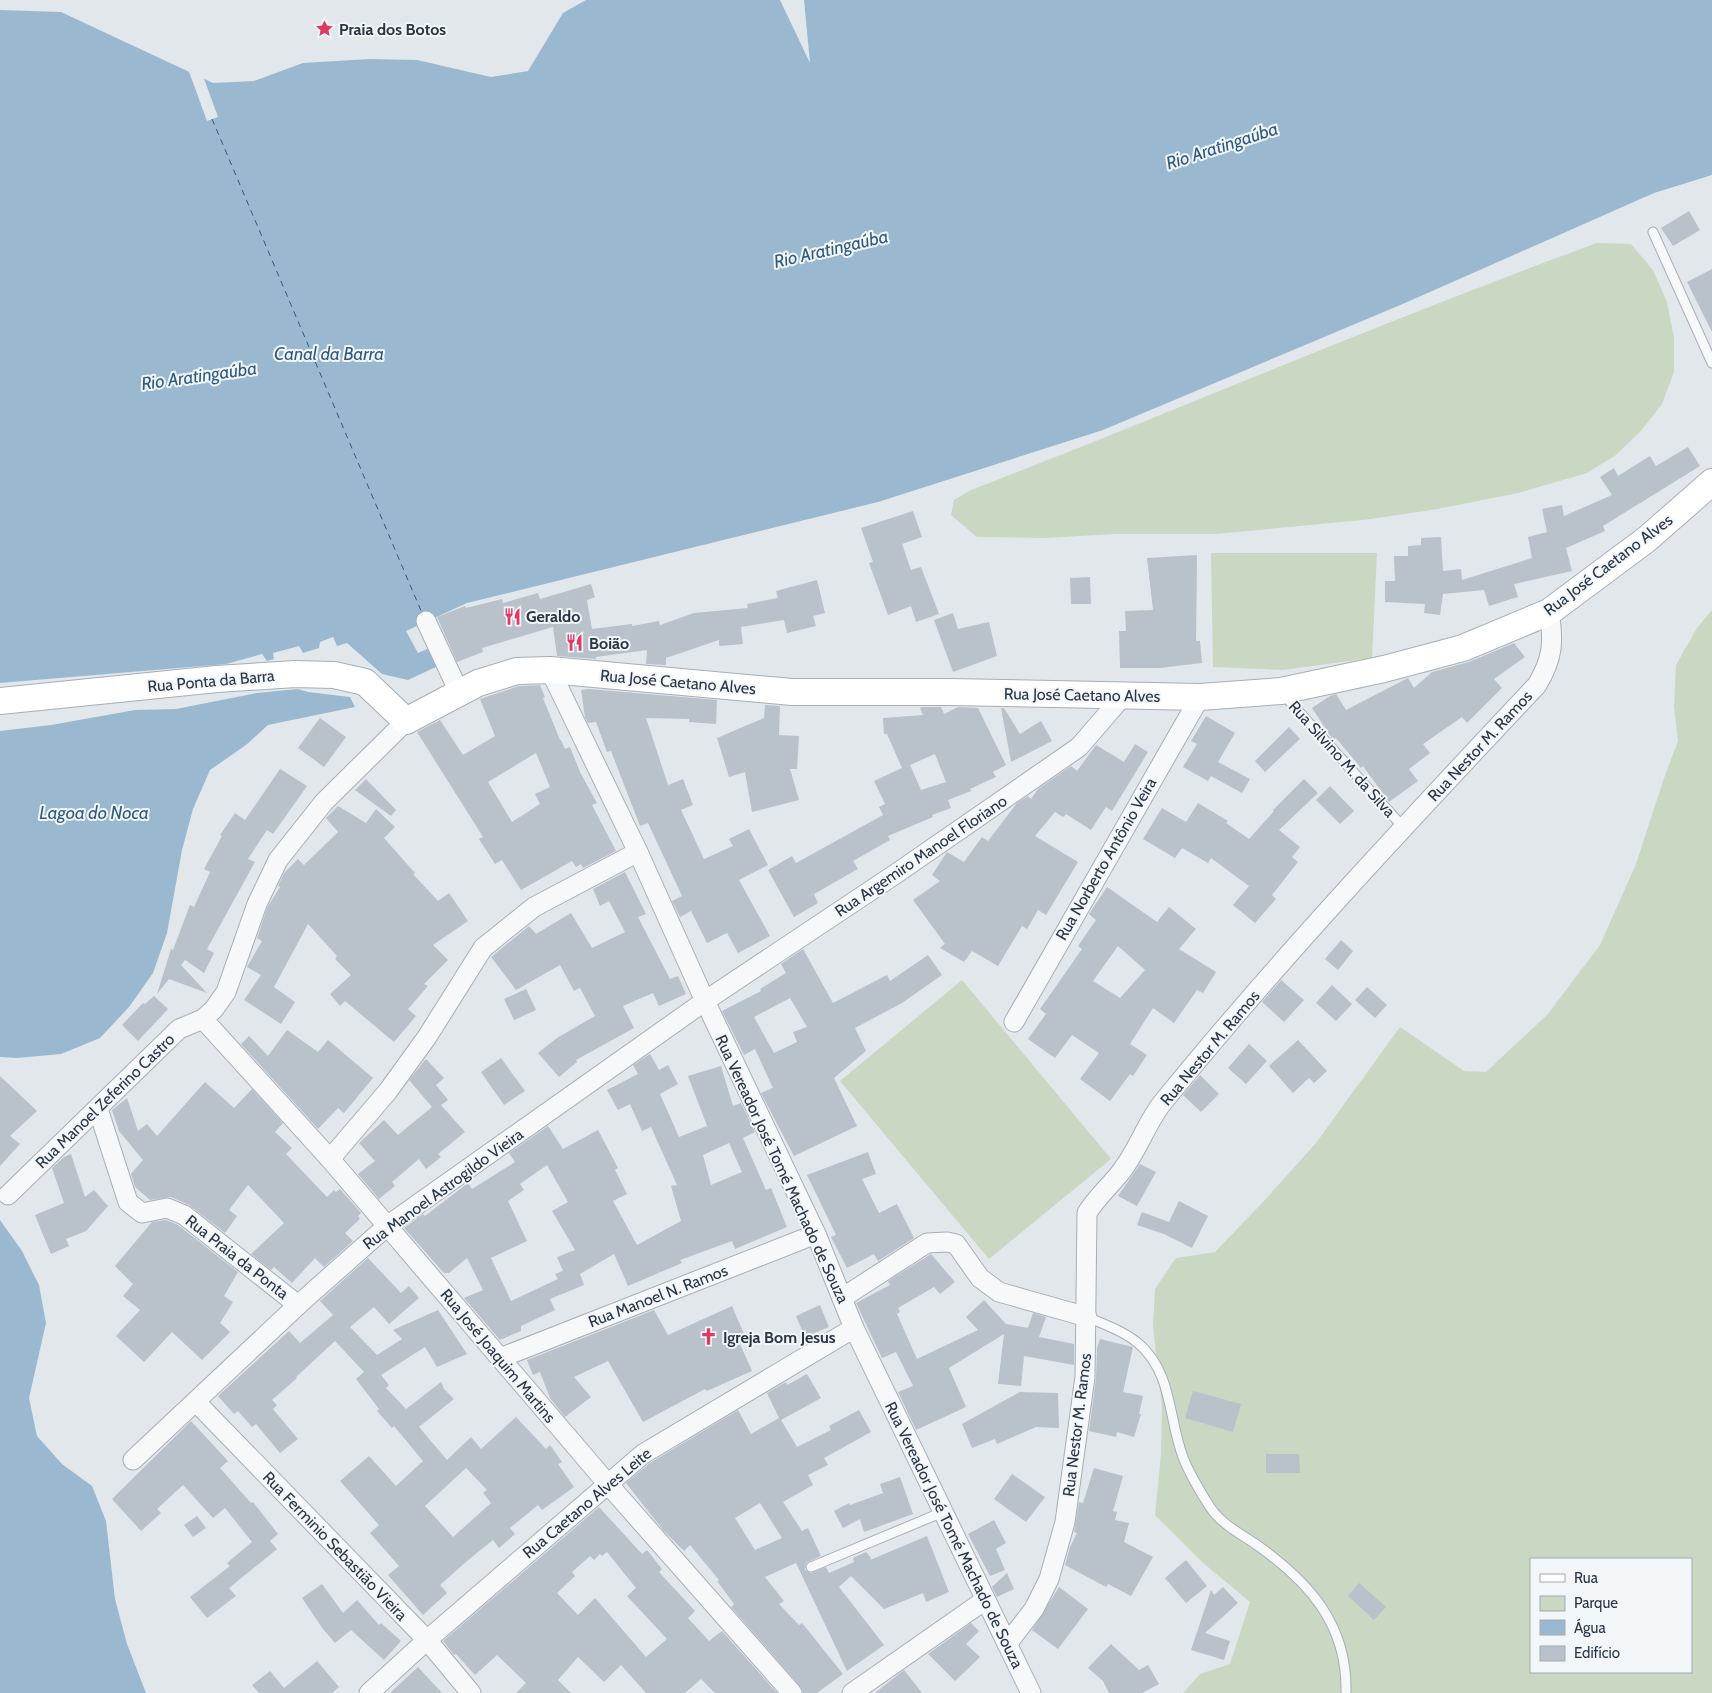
<svg xmlns="http://www.w3.org/2000/svg" width="1712" height="1693" viewBox="0 0 1712 1693" font-family="Cabin,sans-serif">
	<rect width="100%" height="100%" fill="#e2e7ec"/>
	<g fill="#cad7c3" fill-rule="evenodd">
		<path d="M1597 243 1631 244 1653 270 1667 302 1674 338V372L1662 404 1641 431 1616 455 1587 473 1518 493 1432 510 1363 520 1216 534H1114L1046 538 977 537 951 515 954 500 971 490C1181 409 1386 320 1597 243Z"/>
		<path d="M1211 553H1377L1372 658 1283 670 1213 667Z"/>
		<path d="M1712 610V1693H1183L1200 1674 1230 1664 1250 1602 1202 1562 1155 1515 1161 1454 1162 1408 1153 1326 1155 1289 1176 1258 1215 1252 1264 1201 1316 1143 1400 1027 1464 1071 1486 1072 1548 1014 1600 945 1636 864 1663 781 1678 741 1674 707 1676 665 1697 628ZM1531 1559H1691V1672H1531Z"/>
		<path d="M962 980 1111 1159 989 1259 840 1081Z"/>
	</g>
	<g fill="#9ab9d0">
		<path d="M586 0H780L810 63 804 0H1712V175L1654 193 1405 303 1103 430 878 502 467 603 406 631 418 653 434 646 438 666 408 680 382 674 347 643 337 646 333 637 320 642 319 648 303 653 299 646 273 653 274 659 267 661 262 654 226 664 0 683V10L61 12 213 83 254 81 303 63 370 59 417 60 491 77 528 71 563 13Z"/>
		<path d="M298 689 308 692 350 697 355 707 268 725 246 745 210 770 193 809 182 850 167 933 153 973 129 1007 100 1038 61 1054 17 1058 0 1057V731L51 725 135 710 176 709 257 693Z"/>
		<path d="M0 1220 22 1251 39 1285 46 1323 29 1398 37 1436 62 1464 92 1486 106 1521 115 1599 127 1644 146 1693H0Z"/>
	</g>
	<path fill="#e2e7ec" d="M188 69 203 76 218 117 207 121Z"/>
	<g fill="none" stroke-linecap="round" stroke-linejoin="round">
		<path stroke="#2d5a7f" stroke-width="1" stroke-dasharray="6 5" stroke-linecap="butt" d="M212 119 422 613"/>
	</g>
	<g fill="#b9c1cb" fill-rule="evenodd">
		<path d="M1689 211 1700 230 1673 246 1661 228Z"/>
		<path d="M1712 269V332L1687 282Z"/>
		<path d="M1688 447 1700 466 1603 526 1605 531 1566 548 1572 571 1514 584 1518 597 1489 606 1484 590 1443 594 1440 615 1424 613 1425 604 1385 602V581H1395L1394 556H1408V546L1421 545V538L1441 537 1443 571 1461 569 1462 580 1532 558 1528 537 1547 532 1542 509 1562 505 1564 516 1612 495 1600 477 1614 468 1618 476 1650 456 1656 466Z"/>
		<path d="M913 511 922 537 902 544 911 570 921 567 939 614 916 622 911 606 888 615 869 563 873 562 861 528Z"/>
		<path d="M1197 555 1196 641H1200L1202 663 1160 668H1120L1119 631H1126L1125 611 1153 610 1147 558Z"/>
		<path d="M1090 577 1091 604H1071L1070 578Z"/>
		<path d="M817 580 825 613 813 616 816 626 787 633 784 620 741 627 743 644 719 646V640L666 658V665L646 664 647 650 596 657V659L557 656 553 627 482 648 483 652 457 662 437 617 465 606 466 608 502 599 503 603 538 593 540 599 591 584 595 597 587 600 592 629 632 624V626L659 621 660 625 694 613 748 608 747 604 778 598 776 591Z"/>
		<path d="M953 613 958 629 989 622 997 656 953 672 934 620Z"/>
		<path d="M1514 643 1525 657 1494 679 1502 688 1467 723 1462 717 1423 744 1430 753 1409 769 1418 781 1389 802 1363 766 1361 768 1336 738 1333 740 1312 708 1330 696 1336 694 1346 710 1408 678 1414 688 1432 672 1469 662Z"/>
		<path d="M540 685 545 697 543 698 560 740H561L565 749 570 747 580 772 597 803 592 805 616 851 583 868 581 864 576 867 572 861 521 890 502 860 495 864 479 839 483 837 417 732 440 720 463 755 495 736 480 699 519 686ZM536 753 550 787 535 794 540 804 512 822 488 782Z"/>
		<path d="M589 689 717 700 716 724 689 722V719L646 718 668 785 683 779 693 805 681 810 704 859 733 846 729 839 749 829 768 865 739 880 770 936 738 953 727 933 707 943 691 911 680 917 672 901 682 896 648 823 640 826 611 751 607 752 596 722 588 723 585 717 581 690Z"/>
		<path d="M765 705 780 706 779 735 799 736 797 769H790L799 800 752 812 745 772 729 777 717 738 764 718Z"/>
		<path d="M922 707H941L944 714 958 707 978 708 1006 765 993 772 996 777 970 789 971 791 948 800 951 808 932 815 933 817 888 836 890 840 853 861 858 869 814 894 818 903 794 917 768 870 792 856 796 863 883 815 879 807 885 804 874 781 902 768 887 734H884L883 718 923 715 920 708ZM935 754 946 782 921 790 910 765Z"/>
		<path d="M1001 708H1004L1020 734 1041 721 1052 741 1011 762Z"/>
		<path d="M1206 716 1235 733 1218 762 1250 779 1242 793 1211 776 1208 781 1183 767 1197 744 1191 741Z"/>
		<path d="M320 718 346 737 324 767 298 748Z"/>
		<path d="M1289 727 1300 739 1265 772 1255 761Z"/>
		<path d="M1135 744 1148 752 1112 811 1106 807 1091 830 1066 814 1063 817 1055 812 1035 836 1078 862 1046 915 1038 910 1027 929 1022 926 998 966 972 951 964 962 940 948 945 944 913 900 940 881 932 875 947 852 964 862 982 837 988 841 1017 803 1028 796 1031 799 1038 789 1071 766 1077 771 1096 745 1124 762Z"/>
		<path d="M280 769 307 786 273 834 267 830 248 859 255 862 207 949 214 953 204 973 185 960 181 965 207 993 169 979 157 994 171 949 173 950 190 905 194 907 210 872 204 869 222 836 220 835 235 813 245 820Z"/>
		<path d="M366 779 396 810 391 816 355 790Z"/>
		<path d="M1304 779 1318 793 1279 830 1300 847 1292 857 1298 862 1272 895 1276 899 1255 923 1233 905 1249 886 1211 858 1208 863 1182 848 1175 858 1143 839 1162 808 1186 822 1198 803 1228 821 1226 823 1249 839 1274 811 1273 810Z"/>
		<path d="M1330 786 1354 811 1340 824 1316 800Z"/>
		<path d="M338 806 366 823 376 809 395 827 384 838 415 873 413 874 438 901 449 893 468 921 433 945 448 960 424 984 428 986 408 1009 416 1016 394 1042 345 1001 340 1006 330 994 351 975 335 959 337 956 308 924 274 987 295 1002 281 1024 244 1000 261 975 247 967 262 941 257 938 267 908 280 887 278 886 284 873 298 859 304 865 338 832 326 818Z"/>
		<path d="M625 872 646 914 638 917 670 979 678 976 686 994 659 1006 653 993 623 1006 634 1028 576 1060 577 1062 559 1077 538 1053 557 1038 595 1016 580 988 574 991 560 965 516 990 491 957 529 926 536 934 571 913 592 948 625 932 609 901 600 906 593 889Z"/>
		<path d="M1107 887 1157 922 1169 907 1196 929 1179 949 1216 972 1203 993 1197 990 1174 1023 1153 1008 1130 1044 1147 1055 1133 1076 1130 1074 1110 1101 1080 1079 1099 1053 1072 1035 1055 1058 1028 1039 1046 1014 1040 1009 1082 949 1078 946 1096 920 1089 914ZM1118 946 1145 970 1120 998 1093 981Z"/>
		<path d="M1341 940 1353 951 1338 970 1325 959Z"/>
		<path d="M803 949 833 1003 887 975 890 981 928 955 942 975 902 1003 855 1028 866 1051 834 1078 857 1126 794 1156 761 1093 773 1088 755 1049 744 1055 722 1011 761 991 760 989 786 973 781 964ZM790 998 807 1027 793 1032 797 1042 774 1053 754 1017Z"/>
		<path d="M1281 980 1304 1000 1284 1022 1262 1002Z"/>
		<path d="M1332 985 1352 1004 1336 1021 1316 1003Z"/>
		<path d="M1367 987 1387 1005 1375 1018 1355 1000Z"/>
		<path d="M526 989 536 1010 514 1020 504 999Z"/>
		<path d="M154 996 168 1009 138 1041 122 1025 143 1003 145 1004Z"/>
		<path d="M287 1030 318 1052 328 1040 373 1078 344 1113 338 1108 318 1129 241 1044 249 1036 268 1056Z"/>
		<path d="M1298 1040 1327 1071 1314 1083 1309 1078 1293 1093 1269 1066Z"/>
		<path d="M1249 1044 1267 1061 1246 1084 1228 1068Z"/>
		<path d="M650 1054 659 1070 668 1065 678 1084 660 1094 679 1137 707 1126 688 1076 721 1066 733 1106 741 1103 755 1132 743 1138 766 1190 771 1188 787 1227 735 1249 732 1241 680 1260 682 1263 628 1286 614 1254 580 1274 584 1285 550 1299 555 1310 521 1326V1331L500 1340 464 1298 483 1290 467 1258 449 1273H444L404 1228 423 1214 425 1216 468 1183 472 1189 515 1162 509 1153 548 1126 563 1149 598 1130 618 1168 615 1170 627 1194 613 1201 637 1245 681 1221 671 1186 677 1185 651 1127 642 1131 630 1104 618 1110 607 1090 638 1074 633 1065ZM729 1143 742 1172 711 1185 703 1155ZM547 1165 568 1202 552 1211 575 1250 557 1257 563 1271 555 1274 558 1279 511 1301 491 1258 527 1241 508 1201 524 1190 520 1184Z"/>
		<path d="M501 1058 525 1091 504 1105 481 1072Z"/>
		<path d="M426 1059 444 1078 436 1085 448 1100 441 1105 465 1132 438 1154 441 1157 426 1169 419 1159 392 1182 395 1186 379 1199 358 1174 375 1161 359 1143 384 1120 398 1135 432 1107 409 1080Z"/>
		<path d="M1200 1075 1219 1094 1201 1112 1183 1095Z"/>
		<path d="M0 1076 37 1111 10 1136 20 1144 0 1166Z"/>
		<path d="M205 1082 234 1108 252 1089 283 1123 275 1132 292 1148 286 1154 327 1197 334 1190 336 1192 340 1189 361 1213 358 1216 360 1219 345 1233 353 1241 324 1267 315 1258 292 1283 274 1267 271 1270 251 1254 284 1223 248 1185 229 1210 237 1216 225 1233 189 1205 171 1197 150 1200 135 1187 131 1174 143 1160 119 1131 112 1110 127 1098 138 1131 147 1124 157 1136Z"/>
		<path d="M868 1152 876 1174 862 1179 879 1213 897 1204 914 1238 878 1261 874 1254 847 1268 831 1237 836 1235 807 1175Z"/>
		<path d="M71 1154 85 1197 94 1190 108 1206 86 1231 66 1239 69 1246 51 1254 35 1215 64 1203 52 1168 64 1157Z"/>
		<path d="M1140 1164 1156 1172 1137 1206 1118 1196Z"/>
		<path d="M1179 1201 1208 1216 1192 1248 1164 1234 1137 1225 1142 1212 1169 1222Z"/>
		<path d="M166 1220 178 1225 238 1272 224 1296 233 1302 220 1323 230 1332 202 1360 172 1332 144 1362 116 1336 140 1310 123 1296 133 1284 115 1266 152 1222Z"/>
		<path d="M931 1254 955 1282 940 1294 934 1287 898 1308 900 1312 897 1314 917 1359 978 1330 966 1317 984 1300 1006 1324 1028 1328 1033 1313 1046 1317 1039 1337 1074 1344V1365L1024 1356 1021 1386 998 1384 1004 1334 949 1368 966 1407 916 1430 898 1392 913 1386 896 1352 882 1358 856 1303 890 1285 888 1281Z"/>
		<path d="M368 1258 401 1293 409 1286 419 1298 389 1324 374 1307 350 1327 377 1355 402 1339 393 1330 438 1310 467 1354 437 1367 425 1347 381 1375 389 1385 386 1388 406 1409 441 1382 444 1389 454 1399 419 1427 447 1460 471 1437 481 1449 516 1417 546 1449 550 1445 562 1462 558 1464 574 1487 542 1510 538 1505 510 1528 515 1534 499 1548 493 1540 467 1561 440 1585 447 1593 423 1615 388 1575 399 1566 370 1533 379 1525 340 1481 369 1456 396 1486 423 1461 394 1426 392 1428 377 1411 379 1409 356 1379 364 1372 335 1341 296 1377 297 1378 272 1400 277 1405 273 1409 298 1439 280 1453 256 1424 252 1427 238 1411 234 1414 218 1396 289 1331 300 1343 333 1315 320 1301ZM466 1468 487 1490 483 1493 491 1503 453 1537 425 1506Z"/>
		<path d="M820 1305 829 1327 805 1337 796 1316Z"/>
		<path d="M732 1306 747 1341 740 1344 752 1371 707 1391 705 1389 643 1422 608 1361 574 1377 591 1397 565 1417 550 1398 540 1372 533 1375 527 1360 654 1310 668 1335Z"/>
		<path d="M1100 1339 1133 1347 1123 1392 1143 1396 1139 1414H1141L1134 1437 1117 1432 1116 1437 1089 1431 1096 1378 1097 1348Z"/>
		<path d="M807 1374 821 1398 781 1420 797 1447 831 1430 829 1426 859 1410 871 1432 824 1458 828 1465 808 1475 813 1485 783 1502 802 1531 808 1528 821 1556 806 1563 805 1570 811 1573 826 1567 829 1573 854 1562 853 1558 866 1552 871 1558 870 1560 927 1536 949 1592 926 1602 923 1593 884 1609 851 1576 839 1587 884 1645 847 1671 796 1563 765 1577 784 1601 779 1604 799 1625 802 1623 843 1674 817 1693H803L800 1686 731 1607 734 1604 717 1581 719 1580 690 1545 684 1551 663 1530 626 1483 650 1463 738 1410 751 1434 779 1418 767 1393 786 1382 787 1385ZM760 1503 782 1538 755 1550 735 1518Z"/>
		<path d="M1193 1391 1241 1404 1233 1432 1185 1418Z"/>
		<path d="M1020 1392 1058 1393 1059 1428 1036 1427 997 1444 995 1439 972 1448 962 1424Z"/>
		<path d="M191 1421 228 1461 220 1468 251 1503 253 1502 278 1534 270 1541 277 1549 229 1588 236 1596 207 1618 190 1597 230 1566 227 1563 252 1542 225 1508 213 1518 183 1485 157 1509 161 1513 141 1531 112 1499Z"/>
		<path d="M1266 1454H1299L1300 1473H1266Z"/>
		<path d="M1094 1468 1123 1476 1113 1511 1117 1512 1115 1520 1129 1523 1124 1542 1153 1557 1131 1596 1108 1584 1106 1587 1065 1565 1070 1547 1077 1533 1074 1532 1079 1502 1083 1503Z"/>
		<path d="M1012 1474 1045 1497 1026 1522 994 1499Z"/>
		<path d="M900 1477 913 1514 864 1532 860 1519 843 1528 834 1511 849 1503 850 1505 883 1493 880 1484Z"/>
		<path d="M599 1507 642 1554 647 1550 662 1569 659 1572 695 1611 688 1618 709 1641 722 1631 777 1693H715L701 1679 685 1693H646L621 1665 604 1682 578 1657 558 1680 571 1693H516L526 1683 497 1655 475 1675 456 1654 454 1655 443 1641ZM607 1552 636 1588 627 1596 667 1639 646 1657 595 1598 578 1615 557 1593 575 1576 572 1572 590 1556 594 1560 600 1554 602 1556Z"/>
		<path d="M197 1516 206 1528 193 1537 184 1525Z"/>
		<path d="M994 1520 1006 1543 996 1549 1005 1570 990 1576 968 1534Z"/>
		<path d="M1186 1560 1207 1586 1186 1603 1165 1578Z"/>
		<path d="M1007 1573 1014 1589 997 1597 992 1587Z"/>
		<path d="M1359 1583 1386 1607 1374 1620 1348 1596Z"/>
		<path d="M322 1584 343 1613 357 1600 379 1625 381 1623 401 1641 384 1660 351 1630 335 1643 323 1629 302 1598Z"/>
		<path d="M1059 1587 1088 1609 1058 1649 1032 1630Z"/>
		<path d="M1223 1587 1238 1603 1205 1633 1230 1641 1224 1660 1191 1650 1211 1590 1214 1595Z"/>
		<path d="M971 1623 979 1631 966 1644 980 1657 955 1681 928 1654Z"/>
		<path d="M1111 1644 1139 1670 1148 1665 1159 1684 1142 1693H1109L1103 1681 1088 1668Z"/>
		<path d="M317 1661 339 1687 332 1693H259L252 1685 270 1671 284 1688Z"/>
		<path d="M418 1667 442 1693H390Z"/>
		<path d="M904 1670 922 1693H875Z"/>
	</g>
	<g fill="none" stroke-linecap="round" stroke-linejoin="round">
		<defs>
			<g id="lane">
				<path d="M1653 232 1712 363"/>
				<path d="M1283 694 1403 827"/>
				<path d="M1087 1317C1104 1324 1123 1331 1138 1343 1173 1373 1168 1418 1183 1457 1188 1471 1202 1495 1210 1507 1221 1524 1241 1534 1257 1545 1309 1582 1347 1624 1346 1691"/>
				<path d="M811 1567 943 1512"/>
			</g>
			<g id="street">
				<path d="M426 621 459 692"/>
				<path d="M550 670 638 852 705 1001 816 1234 854 1328 1031 1693"/>
				<path d="M203 1019 330 1159 607 1483 792 1693"/>
				<path d="M1014 1022 1200 697"/>
				<path d="M98 1109 128 1202 142 1213 167 1208 184 1215 298 1305"/>
				<path d="M330 1159 388 1091 427 1037 483 948 534 907 638 852"/>
				<path d="M8 1195 179 1029 203 1019 214 1009 226 992 257 904 278 860 324 802 406 721"/>
				<path d="M842 1298 927 1243 947 1242 956 1244 980 1278 999 1292 1087 1317"/>
				<path d="M500 1358 816 1234"/>
				<path d="M196 1402 427 1640 471 1693"/>
				<path d="M133 1460 298 1305 387 1226 705 1001 897 873 1079 747 1123 696"/>
				<path d="M1007 1644 1034 1609 1049 1579 1065 1522 1085 1377 1087 1213C1096 1198 1109 1187 1120 1173 1138 1151 1146 1123 1163 1102 1281 957 1409 821 1537 685 1553 658 1554 642 1549 612"/>
				<path d="M369 1693 427 1640 643 1454 854 1328"/>
				<path d="M852 1693 985 1600"/>
			</g>
			<path id="secondary" d="M0 701 217 679 295 674 334 675 365 682 406 721 478 683 517 671 550 670 792 692H950L1200 697 1281 691 1384 669 1463 648 1549 612 1647 539 1712 482"/>
		</defs>
		<use href="#lane" stroke="#a6aeb7" stroke-width="11"/>
		<use href="#street" stroke="#a6aeb7" stroke-width="21"/>
		<use href="#secondary" stroke="#a6aeb7" stroke-width="28"/>
		<use href="#lane" stroke="#f6f8fa" stroke-width="9"/>
		<use href="#street" stroke="#f6f8fa" stroke-width="19"/>
		<use href="#secondary" stroke="#fff" stroke-width="26"/>
	</g>
	<defs>
		<symbol id="sight-bare" viewBox="-9 -9 18 18"><path d="M0-6L1.8-2.2L6-1.7L2.9 1.2L3.7 5.4L0 3.3L-3.7 5.4L-2.9 1.2L-6-1.7L-1.8-2.2Z" fill="#dd3b63" stroke="#f3f6f9" stroke-width="2.5" paint-order="stroke"/></symbol>
		<symbol id="restaurant-bare" viewBox="-9 -9 18 18"><path d="M-5-6h1v4h1v-4h1v4h1v-4h1v5L-1.5 .5V6h-2V.5L-5-1ZM5-6V6H3V1.5H1.5Q1.5-4 5-6Z" fill="#dd3b63" stroke="#f3f6f9" stroke-width="2.5" paint-order="stroke"/></symbol>
		<symbol id="church-bare" viewBox="-9 -9 18 18"><path d="M-1.2-6h2.4v3.5h3.3v2.4h-3.3V6h-2.4V-.1h-3.3v-2.4h3.3Z" fill="#dd3b63" stroke="#f3f6f9" stroke-width="2.5" paint-order="stroke"/></symbol>
	</defs>
	<g fill-rule="evenodd">
		<use href="#sight-bare" x="312" y="16" width="25" height="25"/>
		<use href="#restaurant-bare" x="500" y="604" width="25" height="25"/>
		<use href="#restaurant-bare" x="562" y="630" width="25" height="25"/>
		<use href="#church-bare" x="696" y="1324" width="25" height="25"/>
	</g>
	<g text-anchor="middle" dominant-baseline="central" stroke-width="4" stroke-linejoin="round" paint-order="stroke">
		<g font-size="16" font-weight="bold" fill="#283646" stroke="#f3f6f9" text-anchor="start">
			<text x="339" y="29">Praia dos Botos</text>
			<text x="526" y="616">Geraldo</text>
			<text x="589" y="643">Boião</text>
			<text x="723" y="1337">Igreja Bom Jesus</text>
		</g>
		<g font-size="16" fill="#283646" stroke="#f3f6f9">
			<text transform="translate(1608 565) rotate(-37)">Rua José Caetano Alves</text>
			<text transform="translate(211 681) rotate(-5)">Rua Ponta da Barra</text>
			<text transform="translate(678 682) rotate(5)">Rua José Caetano Alves</text>
			<text transform="translate(1082 695) rotate(1)">Rua José Caetano Alves</text>
			<text transform="translate(1480 746) rotate(-47)">Rua Nestor M. Ramos</text>
			<text transform="translate(1342 759) rotate(48)">Rua Silvino M. da Silva</text>
			<text transform="translate(921 856) rotate(-34)">Rua Argemiro Manoel Floriano</text>
			<text transform="translate(1106 859) rotate(-60)">Rua Norberto Antônio Veira</text>
			<text transform="translate(1210 1048) rotate(-50)">Rua Nestor M. Ramos</text>
			<text transform="translate(105 1101) rotate(-44)">Rua Manoel Zeferino Castro</text>
			<text transform="translate(782 1169) rotate(65)">Rua Vereador José Tomé Machado de Souza</text>
			<text transform="translate(443 1189) rotate(-36)">Rua Manoel Astrogildo Vieira</text>
			<text transform="translate(237 1257) rotate(38)">Rua Praia da Ponta</text>
			<text transform="translate(658 1296) rotate(-21)">Rua Manoel N. Ramos</text>
			<text transform="translate(498 1356) rotate(50)">Rua José Joaquim Martins</text>
			<text transform="translate(1077 1425) rotate(-83)">Rua Nestor M. Ramos</text>
			<text transform="translate(587 1503) rotate(-40)">Rua Caetano Alves Leite</text>
			<text transform="translate(954 1535) rotate(64)">Rua Vereador José Tomé Machado de Souza</text>
			<text transform="translate(335 1546) rotate(46)">Rua Ferminio Sebastião Vieira</text>
		</g>
		<g font-size="18" font-style="italic" fill="#2d5a7f" stroke="#f3f6f9">
			<text transform="translate(1222 146) rotate(-18)">Rio Aratingaúba</text>
			<text transform="translate(831 249) rotate(-13)">Rio Aratingaúba</text>
			<text x="329" y="354">Canal da Barra</text>
			<text transform="translate(199 376) rotate(-8)">Rio Aratingaúba</text>
			<text x="94" y="813">Lagoa do Noca</text>
		</g>
	</g>
	<rect x="1530" y="1558" width="162" height="115" fill="#f3f6f9" stroke="#a2a9b1"/>
	<rect x="1540" y="1574" width="25" height="8" fill="#ffffff" stroke="#a2a9b1"/>
	<text x="1574" y="1583" font-size="15" fill="#283646">Rua</text>
	<rect x="1540" y="1596" width="25" height="15" fill="#cad7c3" stroke="#a2a9b1"/>
	<text x="1574" y="1608" font-size="15" fill="#283646">Parque</text>
	<rect x="1540" y="1620" width="25" height="15" fill="#9ab9d0" stroke="#a2a9b1"/>
	<text x="1574" y="1633" font-size="15" fill="#283646">Água</text>
	<rect x="1540" y="1646" width="25" height="15" fill="#b9c1cb" stroke="#a2a9b1"/>
	<text x="1574" y="1658" font-size="15" fill="#283646">Edifício</text>
</svg>
